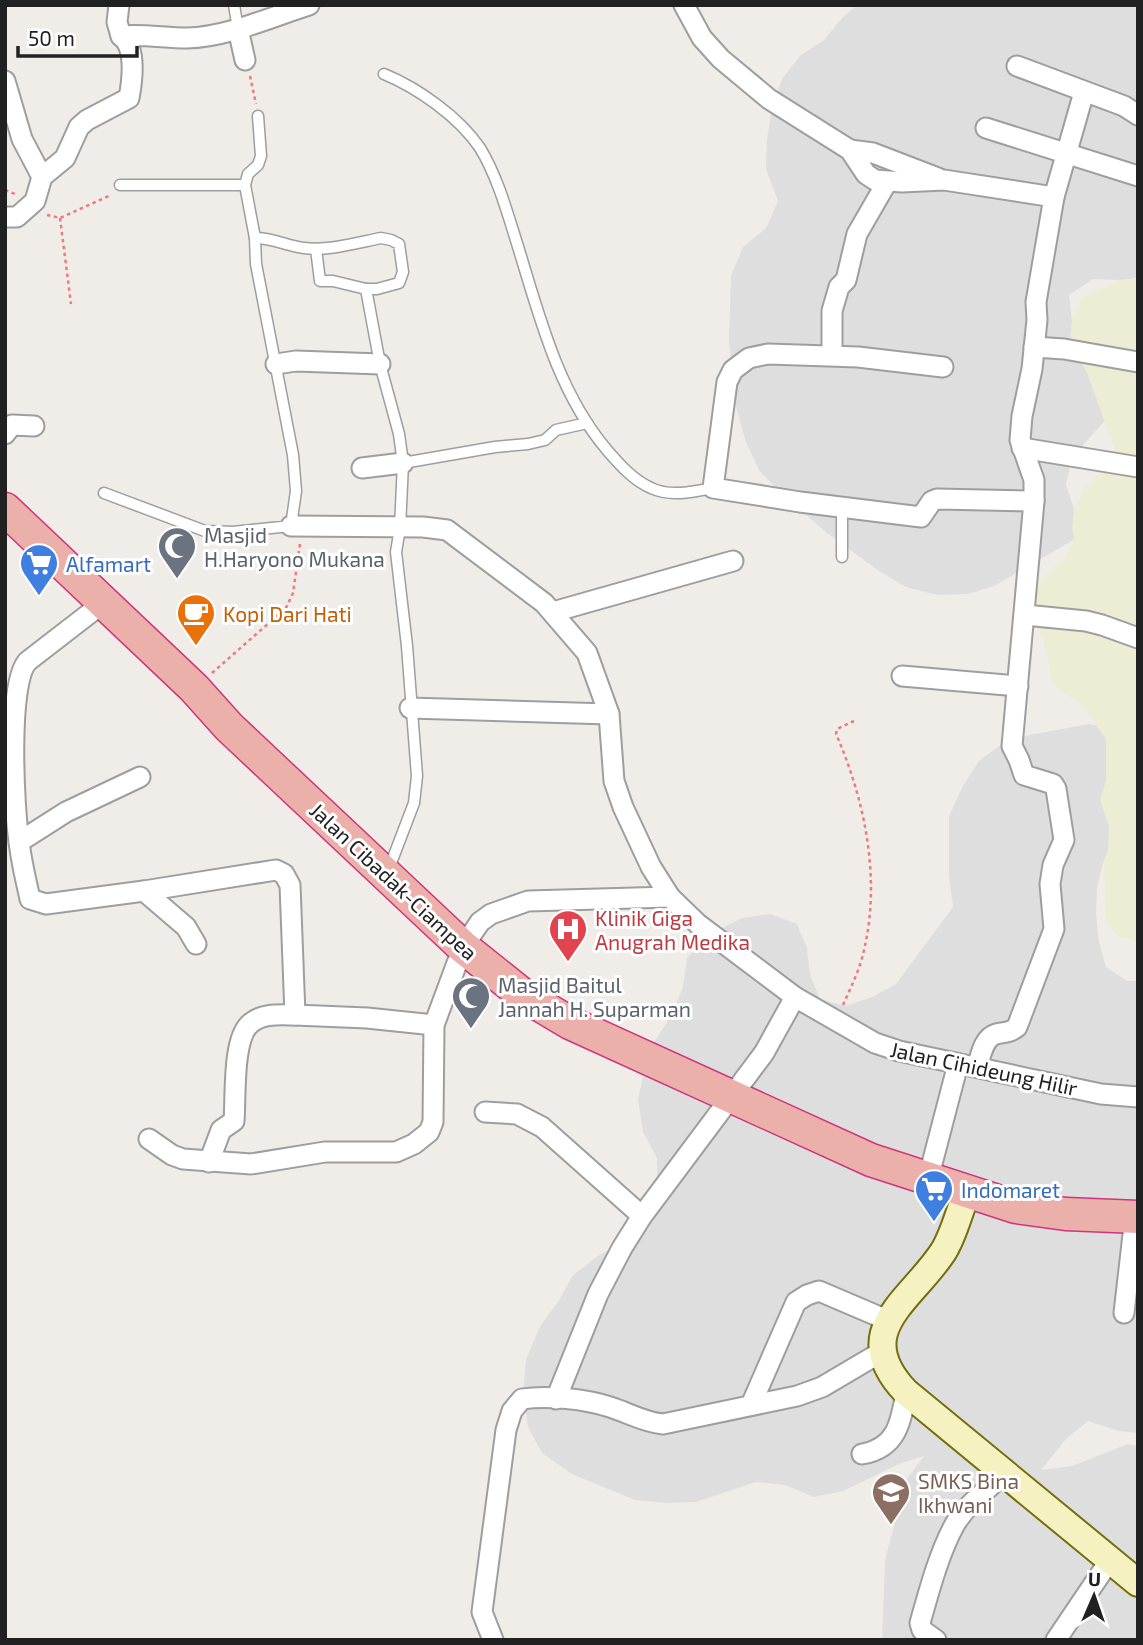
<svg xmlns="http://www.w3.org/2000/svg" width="1143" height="1645" viewBox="0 0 1143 1645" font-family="'Exo 2',sans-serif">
	<rect width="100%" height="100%" fill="#f0ede8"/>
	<g fill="#dfdede">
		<path d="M858 5H1138V278L1121 280 1093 279 1069 295 1072 321 1112 413 1072 457 1066 485 1074 509 1075 539 994 586 968 594 937 595 906 587 879 571 827 533 781 493 759 470 746 442 736 407 729 341 731 276 743 247 766 228 778 201 766 169 767 139 772 108 782 79 800 56 824 40 843 17Z"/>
		<path d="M1089 724 1116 730V835L1104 860 1097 887 1096 914 1099 942 1106 967 1127 981H1138V1433L1119 1431 1088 1421 1065 1440 1041 1470 1072 1466 1128 1444 1138 1446V1640H882L885 1560 906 1480 924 1456 899 1464 843 1491 814 1497 785 1485 756 1482 696 1502 667 1503 635 1500 572 1474 542 1453 528 1427 523 1394 526 1359 541 1325 558 1302 573 1275 598 1256 624 1241 657 1191V1158L643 1132 638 1099 645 1068 655 1041 671 1016 683 987 687 958 710 934 742 918 770 914 797 924 807 948 810 975 820 999 845 1006 872 997 896 984 953 907 949 876V816L963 786 979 761 1003 743 1029 735Z"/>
	</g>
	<path fill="#edecd5" d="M1138 279V941L1118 936 1106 922 1104 860 1108 850 1109 826 1100 800 1106 781V739L1081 704 1054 686 1043 640 1030 605 1035 586 1065 557 1075 540 1072 529 1074 509 1086 487 1118 458 1087 373 1070 340 1072 321 1082 297 1121 280Z"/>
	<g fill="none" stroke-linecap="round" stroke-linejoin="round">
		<defs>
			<g id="service">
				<path d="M234 5 238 29"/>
				<path d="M384 74C418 88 459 117 480 148 496 174 506 208 515 237 538 310 556 390 607 450 619 464 633 480 651 488 670 497 693 492 713 488"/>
				<path d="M120 185H245"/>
				<path d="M255 238C273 238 287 246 304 248 329 251 356 243 381 238L391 240 399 244 403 272 399 283 377 289H366L380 364 399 434 403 463 400 528 396 552 407 646 417 776 414 803 388 871"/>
				<path d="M316 249 320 281H333L366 289"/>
				<path d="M403 463 495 447 528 444 545 440 556 430 587 423"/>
				<path d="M104 493 205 531 233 532 291 526 296 491 293 455 256 264 255 238 245 185 248 174 258 165 261 156 258 116"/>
				<path d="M842 557V507"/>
			</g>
			<g id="minor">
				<path d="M119 5 117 22 121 36"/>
				<path d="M684 5 702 38 721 59 769 99 850 150 866 174 875 180 902 182 944 180 1054 197"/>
				<path d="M238 29 245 60"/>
				<path d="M1017 66 1124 106 1138 115"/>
				<path d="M5 81 22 139 42 177"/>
				<path d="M986 128 1138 176"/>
				<path d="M850 150 873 153 938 178"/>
				<path d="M5 217H17L35 201 42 177 65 158 79 127 87 120 129 98C132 82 137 47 121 36 144 34 165 38 187 38 227 37 271 17 309 5"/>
				<path d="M1034 347 1064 349 1138 362"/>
				<path d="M832 355V311L839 287 846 280 857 234 887 182"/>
				<path d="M276 364 296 361 380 364"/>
				<path d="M943 367 858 357 768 354 749 358 733 370 727 382 713 488 800 502 921 517 932 501 937 499 1034 501"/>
				<path d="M5 434 12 425 34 426"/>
				<path d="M1022 448 1138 467"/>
				<path d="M362 468 403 463"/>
				<path d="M291 526 423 527 447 530 544 603 587 653 609 714 614 781 623 807 651 867 670 897 698 924 795 997 875 1043 899 1051 1101 1094 1138 1097"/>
				<path d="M103 603 28 661C7 681 14 810 19 841 21 861 26 880 30 899L46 904 144 891 276 870 284 874 290 885 295 1015 367 1018 434 1025"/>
				<path d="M553 612 733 561"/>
				<path d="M1025 615 1086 621 1102 625 1138 638"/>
				<path d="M902 676 1018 686"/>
				<path d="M410 708 609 714"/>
				<path d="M19 842 66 812 140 777"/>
				<path d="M144 891 186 927 196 944"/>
				<path d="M977 1067C981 1056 983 1038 996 1034 1006 1032 1009 1033 1017 1027L1054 929 1050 884 1053 865 1064 840 1056 789 1053 784 1024 775 1019 760 1012 746 1034 501V480L1020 440 1022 416 1032 369 1037 320 1036 302 1054 197 1084 92"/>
				<path d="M485 1112 517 1114 542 1127 642 1216"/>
				<path d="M149 1139 172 1155 183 1159 251 1164 325 1152H396L414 1144 429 1132 433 1122 434 1025 463 947 480 922 491 914 528 901 670 897"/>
				<path d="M209 1162 221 1130 234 1121C236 1098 232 1037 251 1023 263 1013 280 1015 295 1015"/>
				<path d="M928 1179 958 1064"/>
				<path d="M1124 1313 1135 1217"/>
				<path d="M556 1399 598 1294 622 1248 642 1216 764 1053 795 997"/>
				<path d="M751 1405 796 1302 807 1295 819 1291 887 1320"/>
				<path d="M862 1454C897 1448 901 1422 906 1392"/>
				<path d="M493 1640 482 1612 506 1430 512 1411 522 1399C547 1395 586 1399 610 1407 629 1413 643 1422 663 1424L797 1396 822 1387 883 1351"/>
				<path d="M936 1640 922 1630 920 1623C929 1591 939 1553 955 1524 967 1504 988 1489 1005 1473"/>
				<path d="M1056 1640 1110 1560"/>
			</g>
			<path id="secondary" d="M967 1193C959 1211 954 1235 943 1252 911 1301 848 1331 906 1392L1138 1583"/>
			<path id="trunk" d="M5 509 194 688 229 727 463 947 523 995 570 1023 871 1160 1016 1207 1066 1214 1138 1217"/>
		</defs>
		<use href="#service" stroke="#9e9e9e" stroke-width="13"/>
		<use href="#minor" stroke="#9e9e9e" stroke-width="23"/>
		<use href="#secondary" stroke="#72700d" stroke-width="30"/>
		<use href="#trunk" stroke="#cf347e" stroke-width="35"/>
		<g stroke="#f0797d" stroke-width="2.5" stroke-dasharray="3.5 3.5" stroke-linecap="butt">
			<path d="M250 76 256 104"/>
			<path d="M5 190 15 194"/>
			<path d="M47 215 60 218 111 195"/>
			<path d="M60 218 71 304"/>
			<path d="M212 673 286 608 293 593 300 544"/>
			<path d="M843 1005C851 987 860 969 864 950 881 879 865 800 836 734L837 729 854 721"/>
		</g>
		<use href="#service" stroke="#fff" stroke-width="10"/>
		<use href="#minor" stroke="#fff" stroke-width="19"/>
		<use href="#secondary" stroke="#f6f1c1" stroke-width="26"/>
		<use href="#trunk" stroke="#ecb0ab" stroke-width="32"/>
	</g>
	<defs>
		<symbol id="mosque-pin" viewBox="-11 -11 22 30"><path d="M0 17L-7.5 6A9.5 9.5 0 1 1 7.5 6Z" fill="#6b7280" stroke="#fff"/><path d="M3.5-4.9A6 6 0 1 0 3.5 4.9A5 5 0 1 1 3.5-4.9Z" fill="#fff"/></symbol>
		<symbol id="supermarket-pin" viewBox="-11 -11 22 30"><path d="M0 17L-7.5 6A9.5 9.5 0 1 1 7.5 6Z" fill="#3f7fe0" stroke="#fff"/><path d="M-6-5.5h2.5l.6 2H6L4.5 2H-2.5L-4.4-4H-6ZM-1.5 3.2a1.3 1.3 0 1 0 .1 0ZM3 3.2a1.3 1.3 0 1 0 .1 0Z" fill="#fff"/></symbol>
		<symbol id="cafe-pin" viewBox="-11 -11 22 30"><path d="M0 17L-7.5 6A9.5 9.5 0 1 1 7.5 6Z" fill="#e8710a" stroke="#fff"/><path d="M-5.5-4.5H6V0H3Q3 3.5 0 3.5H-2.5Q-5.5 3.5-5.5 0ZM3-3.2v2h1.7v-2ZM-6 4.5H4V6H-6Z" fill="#fff"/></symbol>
		<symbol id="hospital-pin" viewBox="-11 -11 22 30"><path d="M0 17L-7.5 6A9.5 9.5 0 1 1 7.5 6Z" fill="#e0444e" stroke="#fff"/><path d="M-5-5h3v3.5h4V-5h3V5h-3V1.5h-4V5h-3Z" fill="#fff"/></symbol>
		<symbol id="school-pin" viewBox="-11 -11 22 30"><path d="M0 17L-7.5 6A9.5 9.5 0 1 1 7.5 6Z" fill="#8d6e63" stroke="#fff"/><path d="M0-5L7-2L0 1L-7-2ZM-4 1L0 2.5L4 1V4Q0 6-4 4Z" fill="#fff"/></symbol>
	</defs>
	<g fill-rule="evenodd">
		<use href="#mosque-pin" x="155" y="524" width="44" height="60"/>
		<use href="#supermarket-pin" x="17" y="541" width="44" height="60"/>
		<use href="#cafe-pin" x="174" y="591" width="44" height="60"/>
		<use href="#hospital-pin" x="546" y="907" width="44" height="60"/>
		<use href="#mosque-pin" x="449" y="974" width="44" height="60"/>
		<use href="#supermarket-pin" x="912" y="1167" width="44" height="60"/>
		<use href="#school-pin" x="869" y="1470" width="44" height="60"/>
	</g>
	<g text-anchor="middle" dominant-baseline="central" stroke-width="6" stroke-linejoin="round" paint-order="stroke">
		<g font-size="21" fill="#5b616d" stroke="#fff" text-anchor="start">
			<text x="204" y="534">Masjid<tspan x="204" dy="24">H.Haryono Mukana</tspan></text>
			<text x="498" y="984">Masjid Baitul<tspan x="498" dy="24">Jannah H. Suparman</tspan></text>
		</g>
		<g font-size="21" fill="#366cbe" stroke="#fff" text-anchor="start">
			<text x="66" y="563">Alfamart</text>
			<text x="961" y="1189">Indomaret</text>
		</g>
		<g font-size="21" fill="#c56008" stroke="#fff" text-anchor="start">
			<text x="223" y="613">Kopi Dari Hati</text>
		</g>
		<g font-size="21" fill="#212121" stroke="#fff">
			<text transform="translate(394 881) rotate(43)">Jalan Cibadak-Ciampea</text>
			<text transform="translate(984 1068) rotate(12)">Jalan Cihideung Hilir</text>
		</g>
		<g font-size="21" fill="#be3a42" stroke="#fff" text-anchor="start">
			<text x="595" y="917">Klinik Giga<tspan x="595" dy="24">Anugrah Medika</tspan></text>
		</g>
		<g font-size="21" fill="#785e54" stroke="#fff" text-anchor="start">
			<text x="918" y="1480">SMKS Bina<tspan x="918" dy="24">Ikhwani</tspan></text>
		</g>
	</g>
	<rect width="1143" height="1645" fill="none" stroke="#212121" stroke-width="14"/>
	<g transform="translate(1094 1596) rotate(2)" stroke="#ffffff" stroke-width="5" paint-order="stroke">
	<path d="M0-5L12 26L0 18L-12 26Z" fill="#212121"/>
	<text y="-10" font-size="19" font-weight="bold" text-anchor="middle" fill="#212121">U</text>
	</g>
	<path d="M18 46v10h119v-10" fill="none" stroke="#212121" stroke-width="3.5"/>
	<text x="28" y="46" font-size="21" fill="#212121" stroke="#ffffff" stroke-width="5" paint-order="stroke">50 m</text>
</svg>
